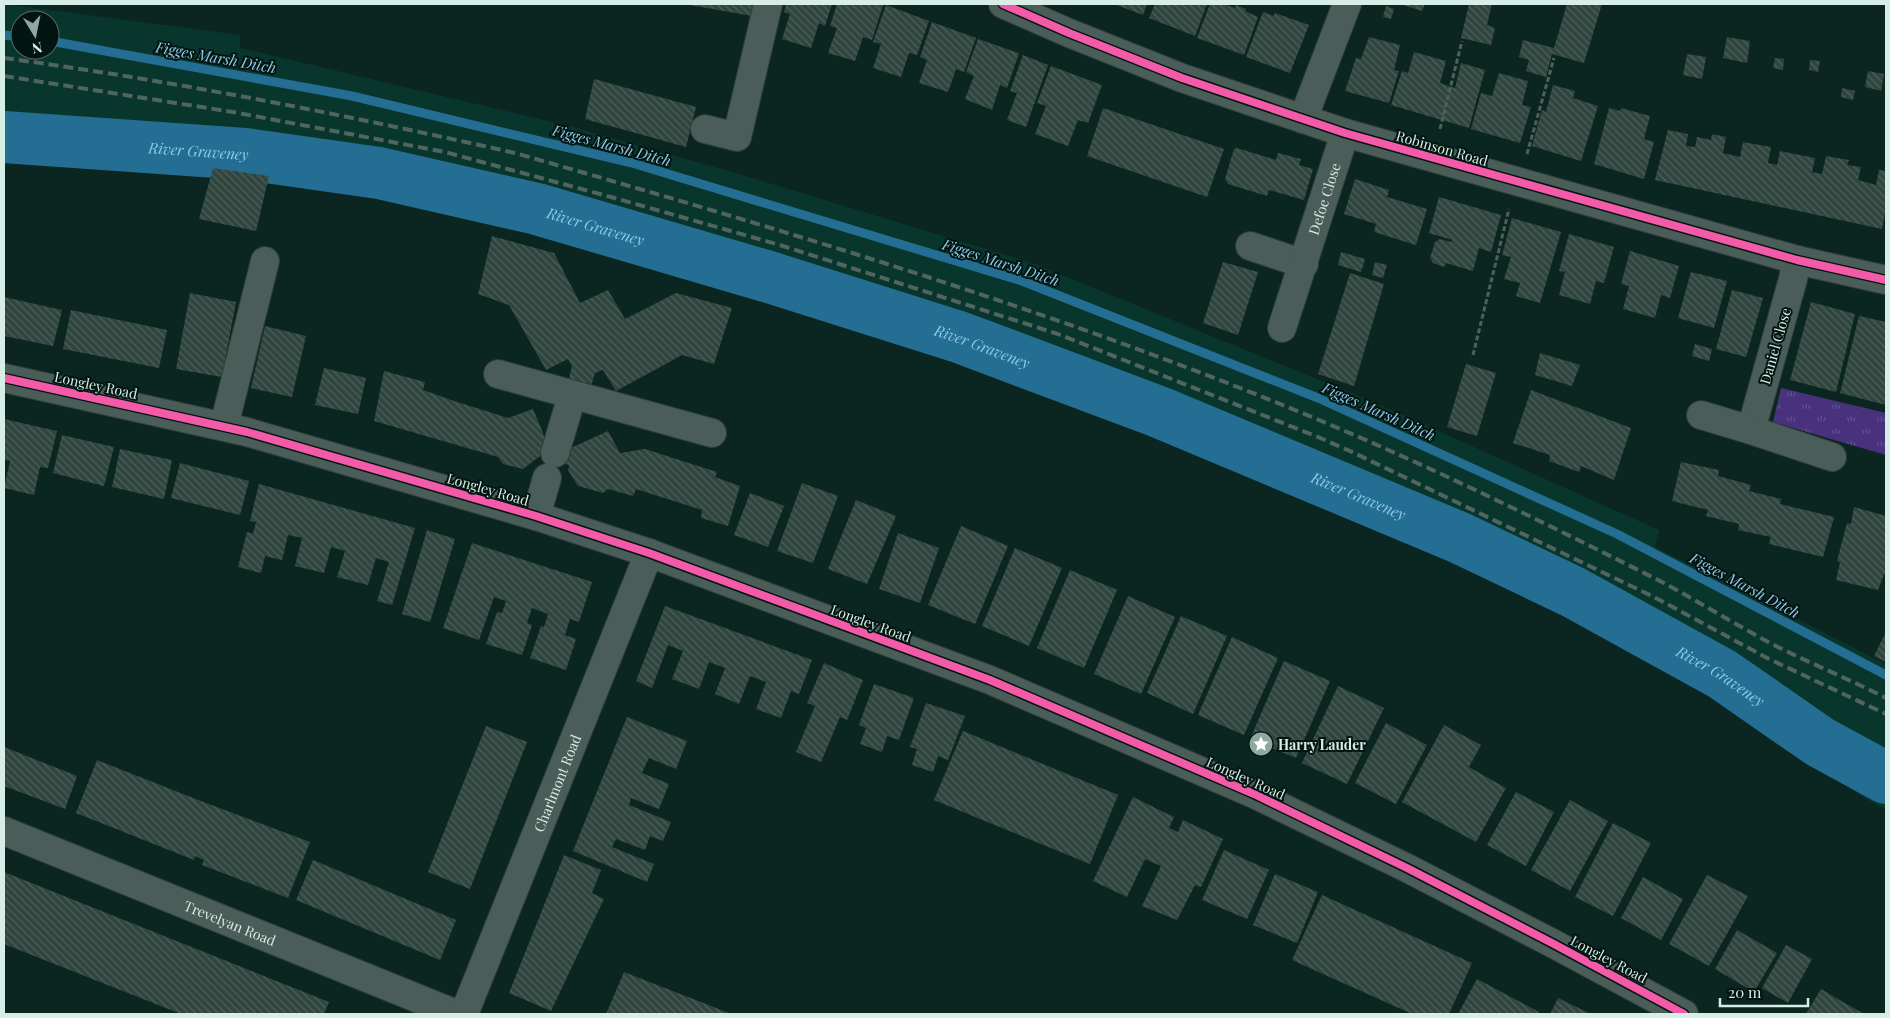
<svg xmlns="http://www.w3.org/2000/svg" width="1890" height="1018" viewBox="0 0 1890 1018" font-family="'Playfair Display',serif">
	<defs>
		<pattern id="park-tufts" width="24" height="20" patternUnits="userSpaceOnUse" patternTransform="scale(1.25)"><rect width="24" height="20" fill="#48327e"/><path d="M3 7l-1-3M5 7V3M7 7l1-3M15 17l-1-3M17 17v-4M19 17l1-3" fill="none" stroke="#625090"/></pattern>
		<pattern id="building-back-hatch" width="6" height="6" patternUnits="userSpaceOnUse" patternTransform="scale(1.25)"><rect width="6" height="6" fill="#30453e"/><path d="M-1 5l2 2M0 0l6 6M5-1l2 2" fill="none" stroke="#4d605a"/></pattern>
	</defs>
	<rect width="100%" height="100%" fill="#0b2621"/>
	<path fill="#09362c" fill-rule="evenodd" d="M4 4 240 35V48L573 127 739 174 1035 264 1378 404 1659 530 1655 547 1886 664V809L1866 799 1643 646 1485 568 1349 506 1177 435 901 336 807 306 806 308 630 259 626 256 494 217 272 175 221 167 78 160 4 159ZM20 20H50V50H20Z"/>
	<path fill="url(#park-tufts)" d="M1781 388 1886 413V455L1773 422Z"/>
	<g fill="none" stroke-linecap="round" stroke-linejoin="round">
		<g stroke="#236e92" stroke-width="9">
			<path d="M4 35 20 37"/>
			<path d="M50 41 352 96 632 163 1022 281 1318 398 1617 534 1886 675"/>
		</g>
		<path stroke="#236e92" stroke-width="52" id="s1" d="M4 137 245 154 379 173 537 209 769 277 959 337 1159 412 1460 538 1573 592 1722 674 1820 742 1886 778"/>
	</g>
	<g fill="url(#building-back-hatch)">
		<path d="M684 4H754L752 16Z"/>
		<path d="M786 4H832L825 26 819 23 811 48 782 39 790 14 784 12Z"/>
		<path d="M837 4 883 5 872 40 863 37 855 61 828 53 837 28 830 26Z"/>
		<path d="M1114 4H1147L1143 15Z"/>
		<path d="M1155 4H1207L1195 36 1149 18Z"/>
		<path d="M1210 4H1223L1235 8 1236 5 1246 9 1245 11 1258 17 1244 55 1197 38Z"/>
		<path d="M1400 4H1425L1422 11Z"/>
		<path d="M1469 4H1492L1487 25 1495 28 1491 45 1461 38Z"/>
		<path d="M1567 4H1602L1584 63 1552 54 1546 77 1526 71 1529 60 1519 57 1523 40 1554 48Z"/>
		<path d="M886 5 929 21 917 55 909 53 901 77 873 68 881 44 873 42Z"/>
		<path d="M1386 6 1394 9 1391 19 1383 17Z"/>
		<path d="M1263 12 1274 16 1275 13 1309 25 1290 73 1246 57Z"/>
		<path d="M932 22 976 38 964 72 956 69 948 92 919 83 927 60 920 57Z"/>
		<path d="M1369 37 1400 45 1394 70 1399 71 1389 103 1345 91 1356 58 1361 59Z"/>
		<path d="M1727 37 1750 41 1747 63 1723 58Z"/>
		<path d="M978 39 1019 53 1007 88 1000 85 992 110 965 99 974 76 966 72Z"/>
		<path d="M1414 52 1446 61 1440 83 1455 88 1461 63 1485 70 1469 128 1391 105 1402 71 1408 73Z"/>
		<path d="M1687 54 1706 57 1702 79 1683 75Z"/>
		<path d="M1023 55 1048 65 1026 127 1007 120 1017 93 1010 91Z"/>
		<path d="M1775 58 1784 59 1783 70 1773 68Z"/>
		<path d="M1810 60 1820 61 1818 72 1809 70Z"/>
		<path d="M1051 66 1102 85 1088 123 1078 120 1068 146 1035 134 1046 106 1037 103Z"/>
		<path d="M1868 71 1884 74 1881 91 1865 87Z"/>
		<path d="M1499 73 1528 81 1522 105 1531 107 1520 143 1471 129 1481 93 1492 96Z"/>
		<path d="M594 79 696 107 686 147 585 119Z"/>
		<path d="M1553 85 1575 91 1573 98 1598 106 1581 161 1532 146 1542 110 1546 112Z"/>
		<path d="M1842 88 1855 91 1853 100 1841 97Z"/>
		<path d="M1103 108 1224 149 1207 197 1087 156Z"/>
		<path d="M1609 108 1620 111 1621 108 1650 116 1644 139 1654 142 1644 179 1594 164Z"/>
		<path d="M1668 130 1688 134 1686 146 1695 147 1697 137 1711 140 1712 134 1726 137 1723 153 1740 157 1743 142 1771 147 1768 163 1777 165 1780 151 1815 158 1812 172 1822 174 1826 156 1849 160 1847 165 1861 167 1858 180 1876 185 1879 170 1886 171V207L1882 229 1655 180Z"/>
		<path d="M1237 148 1276 160 1278 153 1301 159 1299 165 1313 169 1304 200 1269 190 1267 196 1228 184 1225 179 1234 149Z"/>
		<path d="M213 168 269 176 256 231 199 219Z"/>
		<path d="M1355 179 1389 190 1387 197 1427 209 1416 245 1374 232 1376 224 1344 214Z"/>
		<path d="M1439 197 1501 215 1491 252 1479 248 1473 271 1446 263 1444 267 1433 263 1430 258 1435 242 1440 239 1451 242 1452 240 1429 233Z"/>
		<path d="M1512 218 1561 232 1540 303 1516 296 1520 283 1504 279 1511 257 1502 255Z"/>
		<path d="M1569 234 1614 247 1604 283 1596 281 1590 304 1559 295 1565 272 1559 271Z"/>
		<path d="M492 236 554 253 580 303 608 290 625 319 676 293 732 308 714 364 682 355 616 391 603 370 595 373 589 393 567 387 572 366 568 359 546 370 509 305 478 294Z"/>
		<path d="M1630 251 1679 266 1670 298 1661 295 1655 318 1623 309 1629 286 1621 284Z"/>
		<path d="M1341 252 1365 259 1361 272 1338 265Z"/>
		<path d="M1223 262 1258 272 1238 335 1203 323Z"/>
		<path d="M1375 262 1387 265 1383 278 1372 275Z"/>
		<path d="M1691 272 1727 281 1714 328 1678 318Z"/>
		<path d="M1350 273 1384 284 1354 386 1318 374Z"/>
		<path d="M1732 290 1763 298 1746 357 1716 349Z"/>
		<path d="M190 293 236 302 222 377 176 369Z"/>
		<path d="M4 297 62 310 53 346 4 336Z"/>
		<path d="M1811 302 1855 314 1836 392 1790 380Z"/>
		<path d="M71 310 167 330 159 368 63 349Z"/>
		<path d="M1859 316 1886 322V405L1840 393Z"/>
		<path d="M265 326 306 336 292 397 251 388Z"/>
		<path d="M1695 344 1712 349 1709 361 1692 356Z"/>
		<path d="M1540 353 1580 365 1572 386 1535 375Z"/>
		<path d="M1466 364 1496 373 1477 436 1447 427Z"/>
		<path d="M324 368 366 378 358 414 315 405Z"/>
		<path d="M384 371 425 382 423 390 454 401 508 418 533 409 546 440 573 447 608 431 620 453 645 449 717 472 715 477 740 486 728 526 701 518 702 510 636 489 633 496 608 489 603 493 578 486 568 470 569 465 540 456 523 469 503 464 498 457 374 421Z"/>
		<path d="M1531 390 1631 428 1614 480 1581 466 1579 472 1549 461 1550 455 1513 443Z"/>
		<path d="M4 419 57 431 48 468 40 467 34 495 4 488 10 461 4 460Z"/>
		<path d="M62 435 114 447 104 486 53 473Z"/>
		<path d="M120 449 172 460 164 499 112 487Z"/>
		<path d="M1681 462 1719 470 1718 476 1751 485 1749 491 1781 499 1780 504 1834 517 1823 557 1769 544 1771 537 1738 530 1739 524 1706 516 1708 510 1672 501Z"/>
		<path d="M180 463 249 481 240 515 171 498Z"/>
		<path d="M802 483 838 496 813 563 777 551Z"/>
		<path d="M259 484 415 528 392 605 377 601 389 562 376 558 368 585 337 577 345 551 331 547 324 573 295 566 302 538 288 535 282 560 265 556 261 573 238 567 247 532 253 534 256 522 250 521Z"/>
		<path d="M750 493 784 506 768 547 734 535Z"/>
		<path d="M856 500 896 516 867 584 828 569Z"/>
		<path d="M1854 507 1886 516V575L1884 574 1878 590 1836 580 1840 562 1837 561 1847 523 1851 524Z"/>
		<path d="M961 526 1008 546 975 624 928 605Z"/>
		<path d="M427 530 455 539 430 622 402 614Z"/>
		<path d="M898 533 939 548 920 603 879 589Z"/>
		<path d="M472 543 592 582 579 622 570 619 565 635 576 639 566 670 530 658 541 626 544 627 548 614 532 608 527 623 532 625 522 655 486 644 497 612 502 613 506 601 494 597 479 640 443 628Z"/>
		<path d="M1015 548 1062 568 1029 646 982 626Z"/>
		<path d="M1070 570 1117 590 1084 668 1037 648Z"/>
		<path d="M1128 596 1175 617 1141 694 1094 674Z"/>
		<path d="M665 606 812 660 799 694 791 691 781 718 756 709 766 682 750 676 739 704 715 694 725 668 709 662 699 689 672 679 683 651 668 645 652 688 636 681Z"/>
		<path d="M1181 616 1227 636 1193 714 1147 693Z"/>
		<path d="M1886 632V662L1874 656Z"/>
		<path d="M1232 637 1278 658 1244 735 1198 715Z"/>
		<path d="M1284 661 1330 681 1296 758 1250 739Z"/>
		<path d="M824 663 863 680 847 720 840 717 821 762 796 752 815 706 807 703Z"/>
		<path d="M874 684 914 698 899 740 887 736 882 752 860 744 866 728 859 725Z"/>
		<path d="M1338 686 1384 708 1347 784 1302 763Z"/>
		<path d="M926 703 965 716 948 760 938 756 933 772 912 765 917 749 910 747Z"/>
		<path d="M627 717 687 741 676 769 649 758 645 766 642 773 669 784 659 809 631 798 629 805 671 822 663 841 650 836 645 850 616 839 612 847 654 864 647 882 573 851Z"/>
		<path d="M1386 723 1427 745 1396 804 1355 783Z"/>
		<path d="M1444 725 1481 745 1469 767 1506 788 1476 842 1402 802Z"/>
		<path d="M486 726 527 742 470 889 428 872Z"/>
		<path d="M963 731 1118 795 1090 864 934 800Z"/>
		<path d="M4 747 77 776 65 809 4 786Z"/>
		<path d="M97 760 193 798 310 842 288 898 202 865 204 860 195 856 194 860 76 813Z"/>
		<path d="M1516 792 1554 812 1526 866 1487 845Z"/>
		<path d="M1133 797 1174 817 1169 828 1178 832 1183 820 1223 839 1201 887 1195 885 1177 920 1142 906 1161 866 1145 859 1127 897 1093 881Z"/>
		<path d="M1570 800 1608 821 1570 891 1531 870Z"/>
		<path d="M1613 823 1651 843 1613 916 1575 897Z"/>
		<path d="M1224 850 1269 870 1247 919 1202 900Z"/>
		<path d="M564 855 601 870 592 893 604 899 551 1011 509 993Z"/>
		<path d="M313 860 456 920 440 960 296 900Z"/>
		<path d="M4 872 329 1002 324 1014H181L4 944Z"/>
		<path d="M1275 874 1318 892 1297 943 1253 925Z"/>
		<path d="M1707 875 1748 896 1709 966 1669 944Z"/>
		<path d="M1643 877 1683 899 1661 940 1621 918Z"/>
		<path d="M1322 895 1472 963 1449 1014H1412L1292 960Z"/>
		<path d="M1737 930 1777 953 1754 992 1715 969Z"/>
		<path d="M1786 945 1812 959 1788 1003 1762 988Z"/>
		<path d="M624 972 706 1004 731 1014H606Z"/>
		<path d="M1477 979 1539 1012 1538 1014H1458Z"/>
		<path d="M1821 989 1843 1002 1864 1014H1806Z"/>
		<path d="M1558 998 1591 1014H1550Z"/>
	</g>
	<g fill="none" stroke-linecap="round" stroke-linejoin="round">
		<defs>
			<g id="minor">
				<path d="M1003 4 1069 33 1182 78 1345 133 1797 260 1886 280"/>
				<path d="M1303 119 1347 4"/>
				<path d="M705 129 737 137 768 4"/>
				<path d="M1250 246 1304 264"/>
				<path d="M1797 260 1793 279 1751 430 1832 457"/>
				<path id="s2" d="M1282 328 1345 133"/>
				<path d="M498 374 712 433"/>
				<path d="M4 378 247 432 536 516 649 553 990 680 1254 794 1407 868 1552 943 1684 1014"/>
				<path d="M1701 415 1751 430"/>
				<path d="M224 426 265 261"/>
				<path d="M555 453 572 396"/>
				<path d="M536 516 547 478"/>
				<path id="s3" d="M4 831 456 1014"/>
				<path id="s4" d="M464 1014 649 553"/>
			</g>
		</defs>
		<use href="#minor" stroke="#2e3f3b" stroke-width="30"/>
		<g stroke="#4e605c" stroke-width="3" stroke-dasharray="5 2.5" stroke-linecap="butt">
			<path d="M1440 129 1462 41"/>
			<path d="M1527 154 1554 58"/>
			<path d="M1473 355 1509 209"/>
		</g>
		<use href="#minor" stroke="#4b5d58" stroke-width="28"/>
		<g stroke="#526460" stroke-width="4" stroke-dasharray="10 5" stroke-linecap="butt">
			<path d="M4 58C175 81 346 115 515 153 787 231 1058 311 1319 420 1436 469 1549 525 1662 582 1699 602 1735 624 1772 644 1809 663 1849 679 1886 698"/>
			<path d="M4 76 233 112 445 152 611 197 780 245 1058 334 1318 437 1350 451 1654 597 1769 659 1886 714"/>
		</g>
		<defs>
			<g id="cycleway">
				<path d="M1003 4 1069 33 1182 78 1345 133 1797 260 1886 280"/>
				<path d="M4 378 247 432 536 516 649 553 990 680 1254 794 1407 868 1552 943 1684 1014"/>
			</g>
		</defs>
		<use href="#cycleway" stroke="#031511" stroke-width="11"/>
		<use href="#cycleway" stroke="#f35aa7" stroke-width="8"/>
	</g>
	<defs>
		<symbol id="sight-disc" viewBox="-11 -11 22 22"><circle r="9.5" fill="#8fa8a1" stroke="#031511"/><path d="M0-6L1.8-2.2L6-1.7L2.9 1.2L3.7 5.4L0 3.3L-3.7 5.4L-2.9 1.2L-6-1.7L-1.8-2.2Z" fill="#fff"/></symbol>
	</defs>
	<g fill-rule="evenodd">
		<use href="#sight-disc" x="1247" y="730" width="28" height="28"/>
	</g>
	<g text-anchor="middle" dominant-baseline="central" stroke-width="4" stroke-linejoin="round" paint-order="stroke">
		<g font-size="14" fill="#d6eee6" stroke="#031511">
			<text transform="translate(1442 148) rotate(16)">Robinson Road</text>
			<text stroke="none"><textPath href="#s2" startOffset="136">Defoe Close</textPath></text>
			<text transform="translate(1775 346) rotate(-74)">Daniel Close</text>
			<text transform="translate(96 385) rotate(12)">Longley Road</text>
			<text transform="translate(488 489) rotate(16)">Longley Road</text>
			<text transform="translate(871 623) rotate(20)">Longley Road</text>
			<text transform="translate(1246 778) rotate(24)">Longley Road</text>
			<text stroke="none"><textPath href="#s4" startOffset="249">Charlmont Road</textPath></text>
			<text stroke="none"><textPath href="#s3" startOffset="244">Trevelyan Road</textPath></text>
			<text transform="translate(1609 959) rotate(28)">Longley Road</text>
		</g>
		<g font-size="14" font-weight="bold" fill="#d6eee6" stroke="#031511" text-anchor="start">
			<text x="1278" y="744">Harry Lauder</text>
		</g>
		<g font-size="15" font-style="italic" fill="#8fc9ec" stroke="#031511">
			<text transform="translate(216 57) rotate(10)">Figges Marsh Ditch</text>
			<text transform="translate(612 145) rotate(15)">Figges Marsh Ditch</text>
			<text stroke="none"><textPath href="#s1" startOffset="195">River Graveney</textPath></text>
			<text stroke="none"><textPath href="#s1" startOffset="600">River Graveney</textPath></text>
			<text transform="translate(1001 262) rotate(18)">Figges Marsh Ditch</text>
			<text stroke="none"><textPath href="#s1" startOffset="1005">River Graveney</textPath></text>
			<text transform="translate(1379 411) rotate(24)">Figges Marsh Ditch</text>
			<text stroke="none"><textPath href="#s1" startOffset="1410">River Graveney</textPath></text>
			<text transform="translate(1745 585) rotate(28)">Figges Marsh Ditch</text>
			<text stroke="none"><textPath href="#s1" startOffset="1815">River Graveney</textPath></text>
		</g>
	</g>
	<rect width="1890" height="1018" fill="none" stroke="#d6eee6" stroke-width="10"/>
	<g transform="translate(35 35) rotate(170)"><circle r="24" fill="#031511" stroke="#576c66"/>
	<path d="M0-4L9 19L0 12L-9 19Z" fill="#8fa8a1"/>
	<text y="-8" font-size="14" font-weight="bold" text-anchor="middle" fill="#d6eee6">N</text>
	</g>
	<path d="M1720 998v8h88v-8" fill="none" stroke="#d6eee6" stroke-width="2.5"/>
	<text x="1728" y="998" font-size="15" fill="#d6eee6" stroke="#031511" stroke-width="4" paint-order="stroke">20 m</text>
</svg>
